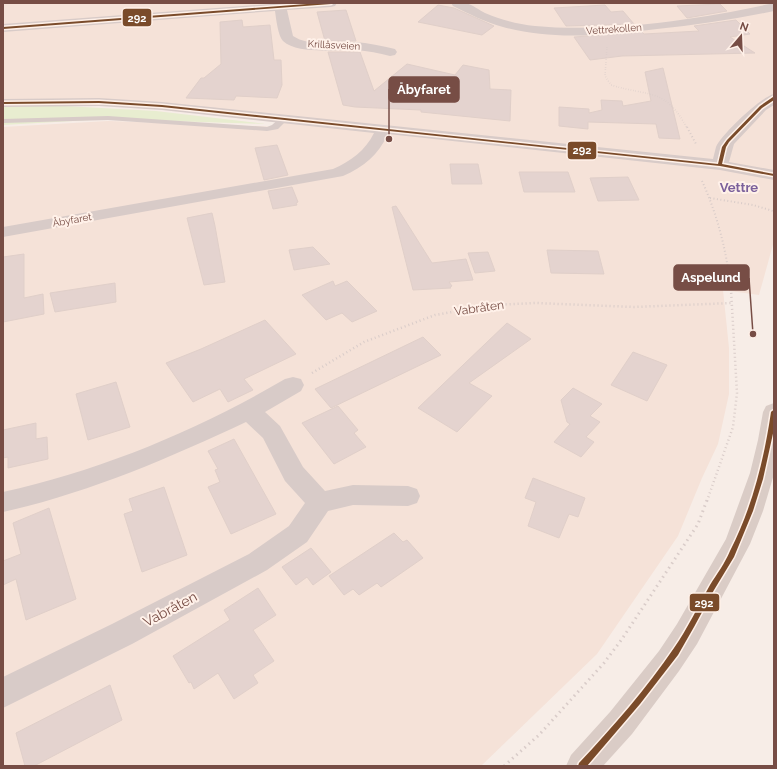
<svg xmlns="http://www.w3.org/2000/svg" width="777" height="769" viewBox="0 0 777 769" font-family="Raleway,sans-serif">
	<rect width="100%" height="100%" fill="#f7ede7"/>
	<path fill="#f5e2d8" d="M3 3H774V241L759 295 723 290 729 348V394L718 444 702 478 678 536 597 654 481 766H3V127L108 121 280 127 282 120 157 105 3 102Z"/>
	<path fill="#e8edd0" d="M47 105 156 111 266 124 108 119 3 125V107Z"/>
	<g fill="#e4d3cf" stroke="#e0cfc9">
		<path d="M720 4 727 11 687 18 677 6Z"/>
		<path d="M438 5 454 8 494 26 482 35 418 22Z"/>
		<path d="M605 5 611 12 623 11 634 24 566 26 554 8Z"/>
		<path d="M346 10 356 41H325L317 12Z"/>
		<path d="M242 20 243 27 270 25 274 60H281L282 85 277 98 236 96 234 100 186 98 201 78H204L221 64 220 22Z"/>
		<path d="M736 20 750 34 730 37 755 53 622 56 590 60 574 37 642 32 644 34 699 31 694 26Z"/>
		<path d="M328 52H360L374 91 407 64 455 75 463 65 489 70 490 89 511 90 510 121 421 112V110L355 107 343 105Z"/>
		<path d="M663 68 680 139 659 138 656 124 588 122V129L559 126V107L589 109V113L602 110 601 100 622 101 623 106 651 101 645 72Z"/>
		<path d="M277 145 288 175 264 180 255 148Z"/>
		<path d="M450 164H478L482 184H452Z"/>
		<path d="M519 172H568L575 192H524Z"/>
		<path d="M628 177 639 200 598 201 590 178Z"/>
		<path d="M292 187 298 202 296 203 297 205 273 209 268 191Z"/>
		<path d="M396 206 432 263 466 259 473 280 449 282 452 286 450 287 451 288 413 290 392 207Z"/>
		<path d="M212 213 215 226 225 282 204 285 187 218Z"/>
		<path d="M313 247 330 264 294 270 289 250Z"/>
		<path d="M547 250 598 251 604 274 551 273Z"/>
		<path d="M488 252 495 271 475 273 468 253Z"/>
		<path d="M24 254V298L43 294 44 314 3 322V257Z"/>
		<path d="M333 281 335 286 347 281 377 311 352 322 342 313 326 320 302 295Z"/>
		<path d="M115 283 116 302 55 312 50 293Z"/>
		<path d="M265 320 296 354 244 379 253 390 228 402 220 389 193 402 166 363 201 349Z"/>
		<path d="M507 323 531 339 469 383 492 396 457 432 418 408Z"/>
		<path d="M423 337 441 355 331 408 315 389Z"/>
		<path d="M633 352 667 365 647 401 611 385Z"/>
		<path d="M116 382 130 427 88 440 76 394Z"/>
		<path d="M573 388 602 404 590 416 600 422 586 437 594 442 581 457 554 442 570 424 567 422 561 400Z"/>
		<path d="M338 406 358 430 354 433 366 447 334 464 302 423Z"/>
		<path d="M36 423V439L47 437 48 459 8 468V457L3 458V430Z"/>
		<path d="M234 439 276 514 231 534 208 487 220 482 215 470 218 469 208 451Z"/>
		<path d="M533 478 585 498 578 517 569 514 559 538 528 526 536 502 525 498Z"/>
		<path d="M164 487 187 555 142 572 124 514 133 511 129 499Z"/>
		<path d="M49 508 76 599 26 620 16 579 3 585V561L21 554 13 523Z"/>
		<path d="M394 533 403 542 407 540 423 558 381 587 377 583 359 595 353 589 344 595 329 576Z"/>
		<path d="M311 548 331 572 313 585 307 577 296 585 282 567Z"/>
		<path d="M258 588 276 615 253 630 274 661 253 675 258 683 234 699 218 673 194 689 191 682 189 683 173 656 230 620 224 610Z"/>
		<path d="M110 685 122 720 34 766H25L16 733Z"/>
	</g>
	<g fill="none" stroke-linecap="round" stroke-linejoin="round">
		<path stroke="#d9ccc9" stroke-width="1.5" stroke-dasharray="0.5 2" stroke-linecap="butt" d="M607 47 605 76 611 85C649 97 665 87 687 128"/>
		<g stroke="#d9ccc9" stroke-width="2" stroke-dasharray="1 2.5" stroke-linecap="butt">
			<path d="M687 127 696 144"/>
			<path d="M702 181C718 216 727 253 731 291"/>
			<path d="M710 198 753 205 773 211"/>
		</g>
		<g stroke="#d9ccc9" stroke-width="2.5" stroke-dasharray="1 3" stroke-linecap="butt">
			<path d="M312 373 364 342 435 315 492 305 536 303 634 307 732 303"/>
			<path d="M707 501 733 427 737 393 731 290"/>
		</g>
		<path stroke="#d9ccc9" stroke-width="3" stroke-dasharray="1.5 4" stroke-linecap="butt" d="M504 766 539 735 604 663 622 639 698 524 707 500"/>
		<path fill="#d8cbc8" fill-rule="evenodd" d="M108 116 267 127 272 125 281 117H287L288 119 278 129 267 131 108 120 3 123V119Z"/>
		<g fill="#d8cbc8" fill-rule="evenodd">
			<path d="M284 3H337L335 6 331 7 287 10 293 36C309 47 336 41 355 42 368 43 382 46 395 49L397 52 395 55 390 56C379 53 368 51 356 50 337 49 298 55 283 41 278 36 276 18 275 11L3 32V24Z"/>
			<path d="M451 3C456 3 462 2 466 3 473 5 479 10 485 13 501 20 518 24 535 26 609 33 701 19 774 3V11C735 19 696 25 657 29 607 35 552 41 503 27 485 22 469 14 453 6Z"/>
			<path d="M774 94V105L766 110 734 144 729 162 774 170V180L720 170 388 134C378 155 364 167 343 176L3 237V227L333 169C351 161 365 151 374 133L162 110 99 106 3 107V99L99 98 162 102 713 159C714 155 715 151 716 147 722 134 761 97 774 94Z"/>
			<path d="M293 377 301 379 304 385 301 391 265 412 280 426 303 467 325 491 353 485 408 486 417 489 420 496 417 503 408 506 353 505 328 511 307 542 267 570 132 644 3 708V677L112 624 249 554 289 526 305 503 285 481 263 438 246 422C167 459 88 493 3 512V492C102 470 198 430 285 379Z"/>
		</g>
		<path fill="#daccc6" fill-rule="evenodd" d="M774 403V474L763 511 750 544 697 644 679 671 632 734 603 766H566L571 755 610 712 659 651 677 624 726 539 750 473 758 440 763 412 766 406Z"/>
		<defs>
			<g id="bus-1">
				<path d="M320 3H332L331 4 3 29V27Z"/>
				<path d="M773 97H774V100L762 108 729 142 726 147 722 164 774 174V176L720 166 162 107 99 103 3 104V102L99 101 162 105 718 164 722 147 727 140 760 106Z"/>
				<path d="M774 410V429L763 479 753 511 734 557 714 590 694 627 678 655 640 704 587 766H578L579 763C613 727 646 689 674 648 688 628 698 606 710 585 717 574 725 563 730 551 752 508 764 460 771 412L772 411Z"/>
			</g>
		</defs>
		<use href="#bus-1" stroke="#fff1e9" stroke-width="3"/>
		<use href="#bus-1" fill="#7a4b2a" fill-rule="evenodd"/>
	</g>
	<g text-anchor="middle" dominant-baseline="central" stroke-width="4" stroke-linejoin="round" paint-order="stroke">
		<g font-size="10" fill="#774d45" stroke="#fff1e9">
			<text transform="translate(614 29) rotate(-4)">Vettrekollen</text>
			<text transform="translate(334 45) rotate(3)">Krillåsveien</text>
			<text transform="translate(72 220) rotate(-10)">Åbyfaret</text>
		</g>
		<g font-size="12" fill="#774d45" stroke="#fff1e9">
			<text transform="translate(479 308) rotate(-8)">Vabråten</text>
		</g>
		<g font-size="13" font-weight="bold" fill="#7b609b" stroke="#fff1e9">
			<text x="739" y="187">Vettre</text>
		</g>
		<g font-size="14" fill="#774d45" stroke="#fff1e9">
			<text transform="translate(170 609) rotate(-28)">Vabråten</text>
		</g>
	</g>
	<path fill="none" stroke="#774d45" stroke-width="1.5" d="M389 139L389 89M753 334L749 278"/>
	<g fill="#774d45" stroke="#fff1e9" stroke-width="1.5">
		<circle cx="389" cy="139" r="4"/>
		<circle cx="753" cy="334" r="4"/>
	</g>
	<g fill="#774d45" stroke="#774d45" stroke-width="1.5">
		<rect x="389" y="77" width="70" height="25" rx="4"/>
		<rect x="674" y="265" width="75" height="25" rx="4"/>
	</g>
	<g font-size="13" text-anchor="middle" font-weight="bold" fill="#fff">
		<text x="424" y="94">Åbyfaret</text>
		<text x="711" y="282">Aspelund</text>
	</g>
	<g stroke="#fff1e9" stroke-width="1.5">
		<rect x="122" y="8" width="30" height="19" rx="4" fill="#7a4b2a"/>
		<rect x="567" y="141" width="30" height="19" rx="4" fill="#7a4b2a"/>
		<rect x="689" y="593" width="31" height="19" rx="4" fill="#7a4b2a"/>
	</g>
	<g font-size="11" text-anchor="middle" font-weight="bold" fill="#fff">
		<text x="137" y="22">292</text>
		<text x="582" y="154">292</text>
		<text x="704" y="607">292</text>
	</g>
	<rect width="777" height="769" fill="none" stroke="#774d45" stroke-width="8"/>
	<g transform="translate(741 36) rotate(19)" stroke="#fff1e9" stroke-width="3" paint-order="stroke">
	<path d="M0-3L7 15L0 10L-7 15Z" fill="#774d45"/>
	<text y="-6" font-size="11" font-weight="bold" text-anchor="middle" fill="#774d45">N</text>
	</g>
</svg>
